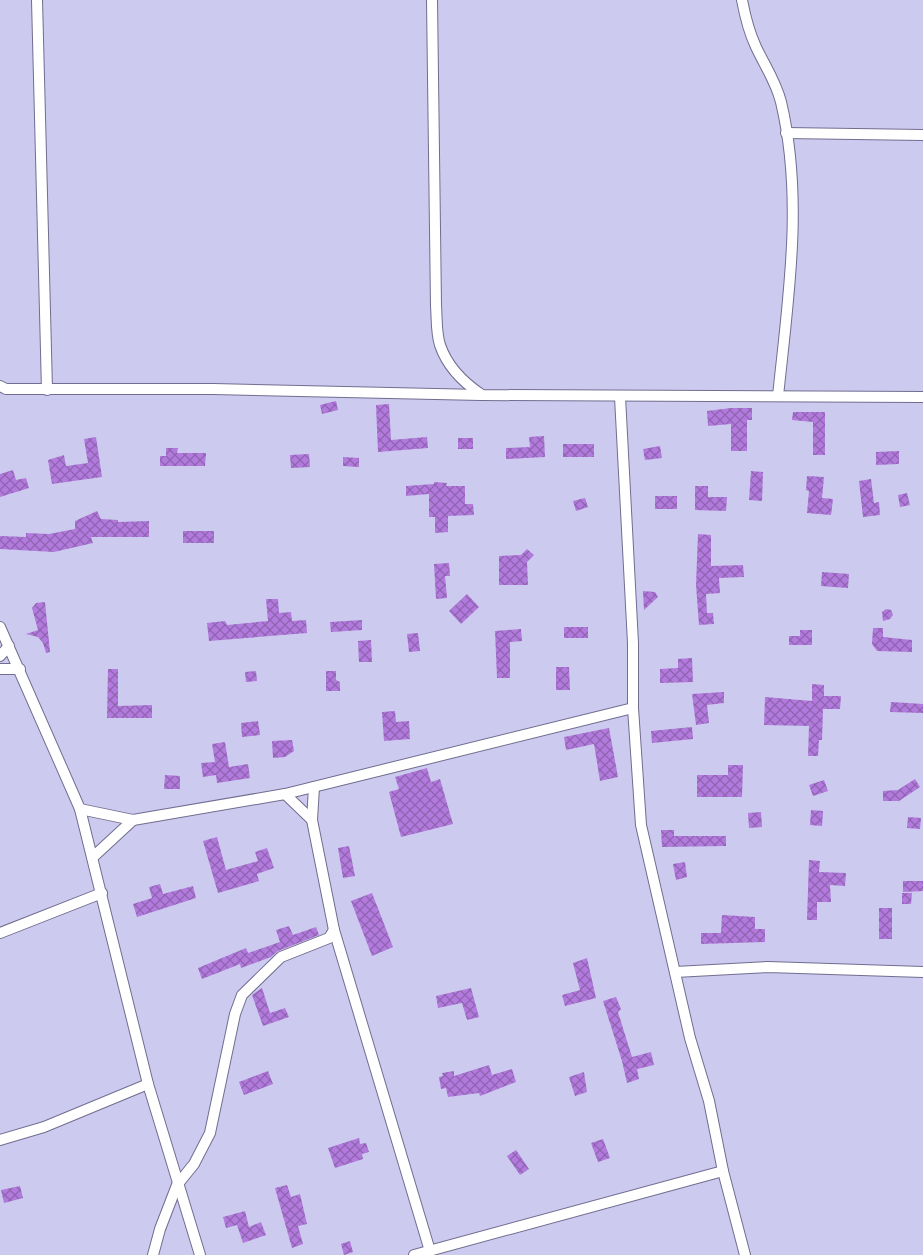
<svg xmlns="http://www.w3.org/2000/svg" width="923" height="1255" viewBox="0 0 923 1255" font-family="Mulish,sans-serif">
	<defs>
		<pattern id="building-cross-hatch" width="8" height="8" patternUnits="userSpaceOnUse" patternTransform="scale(1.25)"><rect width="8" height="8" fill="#b27adc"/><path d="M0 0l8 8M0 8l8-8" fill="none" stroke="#9063b2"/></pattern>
	</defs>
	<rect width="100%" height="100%" fill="#cdcaf0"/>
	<g fill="url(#building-cross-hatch)">
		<path d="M336 401 338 410 322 414 320 405Z"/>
		<path d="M389 404 391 440 427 437 428 448 378 452 376 405Z"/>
		<path d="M731 408H752V420H747V451H731V424L708 426 707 411Z"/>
		<path d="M793 412H825V455H813V422L792 420Z"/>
		<path d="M544 436 545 457 506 459V448L530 447 529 437Z"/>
		<path d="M96 437 102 477 52 484 48 460 64 455 66 466 88 463 84 439Z"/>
		<rect x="458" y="438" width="15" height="11"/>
		<rect x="563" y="444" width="31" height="13"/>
		<path d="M660 446 662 458 645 460 643 449Z"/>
		<path d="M166 448H178L177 453H206L205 466H160V456H166Z"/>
		<path d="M899 451V464L876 465V452Z"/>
		<path d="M309 454 310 467 291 468 290 455Z"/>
		<path d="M343 457 359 458V467L343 466Z"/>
		<path d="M13 470 16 480 26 478 29 488 0 497V474Z"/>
		<path d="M751 471 763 472 762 501 749 500Z"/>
		<path d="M807 476 824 477 822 498 833 499 831 515 807 513 809 491 806 490Z"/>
		<path d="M871 479 874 503 879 502 880 515 863 517 859 481Z"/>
		<path d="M434 482 447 483 446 486H465V504H473L474 515 448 516V532L435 533V517H429V494L406 496V486L434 484Z"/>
		<path d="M695 486H708V497H727L726 511 695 510Z"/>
		<path d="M907 493 910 505 900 507 898 495Z"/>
		<rect x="655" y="496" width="22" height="13"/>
		<path d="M585 498 588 507 576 511 573 501Z"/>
		<path d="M97 511 101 519 118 520V522L149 521V537H91L93 543 54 552 0 549V536L26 537V533L49 534 75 529V521Z"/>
		<rect x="183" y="531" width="31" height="12"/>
		<path d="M698 534 711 535V566L743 565 744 577 719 578 720 593 706 594 707 613H713L714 624 699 625 696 585Z"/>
		<path d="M527 549 534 555 527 562 528 585H499V556L521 555Z"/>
		<path d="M449 563 450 576H445L447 598 436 599 434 564Z"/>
		<path d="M822 572 849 574 848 588 821 586Z"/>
		<path d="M643 591 655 592 658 597 644 610Z"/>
		<path d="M467 594 479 607 461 624 449 611Z"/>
		<path d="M266 599H278L279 613 291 612 292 621 306 620 307 633 209 641 207 623 225 621 227 625 268 621Z"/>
		<path d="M45 602 50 652 46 653 43 643 38 637 26 634 38 630 32 608 36 603Z"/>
		<path d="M886 609 891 610 893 615 890 619 883 621 882 612Z"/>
		<path d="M362 620V630L331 632 330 622Z"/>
		<rect x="564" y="627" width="24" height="11"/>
		<path d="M873 628H883V637L912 640V652L877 651 872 644Z"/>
		<path d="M521 629 522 641 510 642V678H497L495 631Z"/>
		<path d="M800 630H812V645H789V636H800Z"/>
		<path d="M418 633 420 651 409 652 407 634Z"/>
		<path d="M371 640 372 662H359L358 641Z"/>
		<path d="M692 658 693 682 660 683V669L678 668V659Z"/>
		<path d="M556 667H569L570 690H556Z"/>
		<path d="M108 669H118V706L152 705V718H107Z"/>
		<path d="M256 671 257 681 246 682 245 672Z"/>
		<path d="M326 671H336V680L340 682V691H326Z"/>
		<path d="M812 684 824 685V696H841L840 709H823L822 740H819L818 756H808L809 726 764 725 765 697 812 701Z"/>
		<path d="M724 692V703L707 705 709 723 696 725 692 694Z"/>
		<path d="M891 702 923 704V713L890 712Z"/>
		<path d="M395 711 396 722 409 721 410 739 384 741 382 712Z"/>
		<path d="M258 721 260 735 242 737 241 723Z"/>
		<path d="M692 727 693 739 652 743 651 731Z"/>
		<path d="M609 728 618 777 600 781 594 744 566 750 564 737Z"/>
		<path d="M292 740 294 751 285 757 273 758 272 741Z"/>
		<path d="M225 742 229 767 248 764 250 778 217 783 216 775 203 777 201 763 215 762 212 744Z"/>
		<path d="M728 765H743L742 797H697V775H728Z"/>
		<path d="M427 768 431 782 440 779 453 824 401 837 389 792 399 789 395 777Z"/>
		<path d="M165 775 180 776V789H164Z"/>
		<path d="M915 779 920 787 899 801H883V791L898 790Z"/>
		<path d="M824 780 828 791 813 796 809 785Z"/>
		<path d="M811 810 823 811 822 826 810 825Z"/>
		<path d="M761 812 762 827 749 828 748 813Z"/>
		<path d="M908 817 921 818 920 829 907 828Z"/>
		<path d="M661 830H674V836H726V846L662 847Z"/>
		<path d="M217 837 226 870 258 861 255 852 267 848 274 868 257 874 259 881 218 893 203 841Z"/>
		<path d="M349 846 355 876 343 878 338 848Z"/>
		<path d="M809 860 820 861 819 872 846 873 845 886 830 885 831 902H817V920H807Z"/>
		<path d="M685 862 687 877 676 880 673 864Z"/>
		<path d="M903 881H923V891L903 892Z"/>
		<path d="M160 884 163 894 193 886 196 898 137 917 133 904 152 898 149 887Z"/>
		<path d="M372 893 393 947 372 956 351 901Z"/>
		<path d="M902 893H912L911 904H902Z"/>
		<rect x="879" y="908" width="13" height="31"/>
		<path d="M722 915 755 917V929H765V942L701 944V933H721Z"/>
		<path d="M289 926 293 935 316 927 319 935 278 951 271 957 241 968 240 964 202 979 198 968 246 948 248 953 280 942 276 930Z"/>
		<path d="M587 958 596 998 565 1006 562 995 580 990 573 963Z"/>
		<path d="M262 988 270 1013 285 1008 289 1017 263 1026 252 995Z"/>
		<path d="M471 988 479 1017 467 1020 462 1003 438 1008 436 996Z"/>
		<path d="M616 997 621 1009 618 1012 632 1057 651 1052 654 1065 637 1069 639 1079 627 1083 622 1061 603 1001Z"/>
		<path d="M489 1065 492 1075 512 1069 516 1082 480 1096 479 1093 448 1097 446 1088 441 1089 439 1077 443 1076 442 1073 454 1071V1076Z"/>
		<path d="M268 1071 273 1084 244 1095 239 1082Z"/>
		<path d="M584 1072 587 1092 575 1096 569 1077Z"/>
		<path d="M359 1138 360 1144 366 1143 369 1152 362 1154 363 1159 335 1168 328 1148Z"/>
		<path d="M603 1139 610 1158 598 1162 591 1143Z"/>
		<path d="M516 1150 529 1169 520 1175 507 1156Z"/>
		<path d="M287 1185 291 1197 300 1194 307 1224 298 1226 303 1244 292 1248 275 1188Z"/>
		<path d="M20 1186 23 1198 4 1203 1 1190Z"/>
		<path d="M245 1211 249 1227 261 1222 266 1235 243 1243 237 1225 226 1228 223 1217Z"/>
		<path d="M350 1241 353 1252 344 1255 341 1244Z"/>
	</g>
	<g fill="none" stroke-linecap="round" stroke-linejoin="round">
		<defs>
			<g id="minor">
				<path d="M37 0 47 390"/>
				<path d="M432 0 436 306C437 318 436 333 440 345 447 366 464 383 482 395L923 397"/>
				<path d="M742 0C745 16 749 32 756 47 765 66 776 82 781 102 804 199 788 299 778 396"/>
				<path d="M786 133 923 135"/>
				<path d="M0 386 6 389H213L481 395"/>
				<path d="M620 397 633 643V708L641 825 690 1038 709 1101 723 1171 745 1255"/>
				<path d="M0 627 80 809 148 1084 200 1255"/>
				<path d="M0 656 9 646"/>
				<path d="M0 669H20"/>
				<path d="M285 794 312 820 334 930 430 1251"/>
				<path d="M80 809 133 820 285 794 633 708"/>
				<path d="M312 820 314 787"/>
				<path d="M93 857 133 820"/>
				<path d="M0 933 102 893"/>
				<path d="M675 972 768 967 923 972"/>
				<path d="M0 1140 44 1127 148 1084"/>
				<path d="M153 1255 160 1229 177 1185 194 1164 210 1133 235 1014 242 995 281 957 329 938 334 930"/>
				<path d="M414 1255 723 1171"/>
			</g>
		</defs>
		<use href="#minor" stroke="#716d8f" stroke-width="12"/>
		<use href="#minor" stroke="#fff" stroke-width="10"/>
	</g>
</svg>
